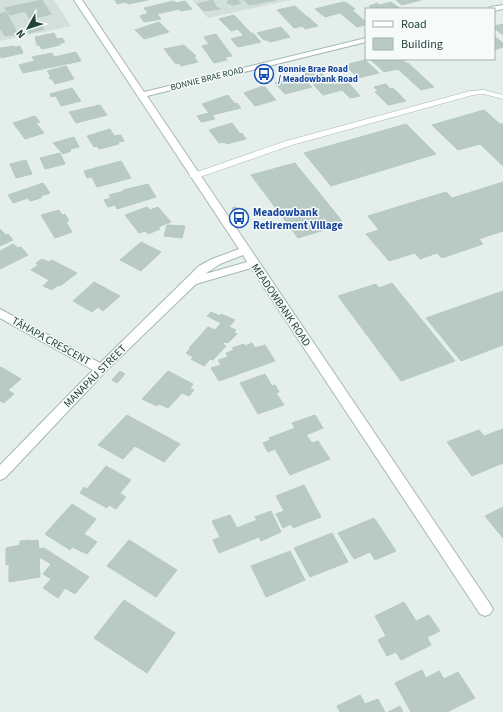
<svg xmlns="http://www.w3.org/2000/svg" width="503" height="712" viewBox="0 0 503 712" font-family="'Source Sans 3',sans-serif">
	<rect width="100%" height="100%" fill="#e4efec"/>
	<g fill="#d2dfdb">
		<path d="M0 0H54L71 26 0 41Z"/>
		<path d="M192 0H291L208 18Z"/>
	</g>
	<g fill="#b9cac5" stroke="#b6c9c4">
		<path d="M42 0 51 14 30 19 25 11 10 15 5 8Z"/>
		<path d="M115 0H148L128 4 126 2 117 4Z"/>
		<path d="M213 0 216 7 220 9 204 11 197 4Z"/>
		<path d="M229 0H237L241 3 234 5 227 3Z"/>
		<path d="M244 0H276L249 5Z"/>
		<path d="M396 0H421L402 5Z"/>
		<path d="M174 1 176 3 185 1 192 9 181 11 179 9 157 14 161 19 144 22 140 16 148 13 144 8Z"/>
		<path d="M343 2 347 3 355 9 352 10 366 22V25L357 27 340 13 325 17 315 9Z"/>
		<path d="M391 2 401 9H373L369 6 377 3 380 5Z"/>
		<path d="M295 6 307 17H308L318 26 305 29 302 26 294 28 277 10Z"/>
		<path d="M6 12 18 34 5 36 1 29 0 30V14Z"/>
		<path d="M234 15 251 33 243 35 238 29 231 31 219 19Z"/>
		<path d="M159 22 169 32 144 39 135 30Z"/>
		<path d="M40 24 44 29 29 33 26 27Z"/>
		<path d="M503 24V35L494 28V26Z"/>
		<path d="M281 27 290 37 270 42 267 40H264L257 33Z"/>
		<path d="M54 33 57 39 62 38 65 42 59 44 60 45 42 49 39 45H37L35 37Z"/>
		<path d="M253 33 261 42 238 47 231 39Z"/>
		<path d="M216 34 232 56 225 57 227 60 214 63 202 46 209 44 204 37Z"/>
		<path d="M494 36 503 43V47L494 50Z"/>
		<path d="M184 45 196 56 194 57 198 62 181 66 179 63 176 64 164 49Z"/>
		<path d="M14 46 15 47 20 46 23 53 1 58 0 48Z"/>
		<path d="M76 52 81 61 23 73 19 65 35 61 32 57 52 53 54 57Z"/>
		<path d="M370 59H401L406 63H408L434 87 421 90 398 69 384 72Z"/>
		<path d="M365 60 379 73 358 78 345 65Z"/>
		<path d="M66 66 74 79 55 84 52 79H50L49 77H51L47 71Z"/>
		<path d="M315 66 328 80 340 77 344 82 347 81 360 96 350 98 342 90 323 95 300 70Z"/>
		<path d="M301 76 312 87 285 94 275 83Z"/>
		<path d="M386 84 390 89 393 88 406 101 388 105 375 92 378 91 374 87Z"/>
		<path d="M260 87H265L276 100 255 106 244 93Z"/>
		<path d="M72 88 81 101 61 106 56 96 51 97 50 94Z"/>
		<path d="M228 95 235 104 237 103 241 108 212 115 215 119 201 122 197 116 209 113 202 104Z"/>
		<path d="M100 105 107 115 76 123 69 112Z"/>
		<path d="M484 110 500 124H503V166L480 144 458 150 432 125Z"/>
		<path d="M35 116 40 122 36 123 44 133 25 139 13 123Z"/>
		<path d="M232 123 240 134 242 133 246 139 226 144 225 142 219 143 209 130Z"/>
		<path d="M406 124 436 154 331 186 304 153Z"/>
		<path d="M110 129 114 136 121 135 124 141 118 142 119 144 99 149 97 146 94 147 87 136Z"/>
		<path d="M74 137 79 147 70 149 71 151 63 154 53 143Z"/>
		<path d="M60 153 65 164 45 169 40 158Z"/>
		<path d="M26 160 32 174 16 178 10 164Z"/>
		<path d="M121 161 131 178 97 187 92 177 87 178 84 171Z"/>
		<path d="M295 163 342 221 329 226 331 228 298 238 251 175Z"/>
		<path d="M503 182V231L479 239 483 244 442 258 437 253 420 259 415 253 389 261 366 234 379 230 368 216 446 192 452 198Z"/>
		<path d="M43 183 50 193 41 196V198L30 201 28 198 13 203 8 195Z"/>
		<path d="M148 184 156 197 117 209 115 205 108 207 104 200 111 198 109 195 124 191 123 190Z"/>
		<path d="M147 207 150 210 158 207 171 222 158 227 160 229 148 234 146 231 139 233 125 215Z"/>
		<path d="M236 207 242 214 237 216 232 208Z"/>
		<path d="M59 210 62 215 65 214 69 221 66 222 72 232 55 238 41 215Z"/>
		<path d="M167 225 185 226 182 238 164 236Z"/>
		<path d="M0 229 6 235 8 234 13 240 0 246Z"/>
		<path d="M141 242 161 252 141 271 120 260Z"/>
		<path d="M13 244 18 248 21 247 28 255 0 269V251Z"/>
		<path d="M42 259 49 262 52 260 77 273 60 286 58 285 52 290 43 286 49 280 31 270 38 265 36 263Z"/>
		<path d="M94 282 120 296 103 311 98 307 92 312 73 301Z"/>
		<path d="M392 283 455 361 401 381 338 296 376 284 379 288Z"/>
		<path d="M503 291V345L461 361 426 318Z"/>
		<path d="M211 312 220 316 221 314 235 320 229 327 236 330 234 332 237 334 228 343 225 342 223 344 226 346 213 360 210 359 204 366 191 359 193 357 186 353 190 349 189 348 208 327 215 330 221 323 207 316Z"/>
		<path d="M252 343 255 348 265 345 275 361 219 381 211 368 221 365 218 360 228 357 226 353 234 350 232 348 244 344 245 346Z"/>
		<path d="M1 367 21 379 8 390 14 394 4 403 0 401V368Z"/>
		<path d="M120 371 125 374 117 383 112 380Z"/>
		<path d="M168 371 193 384 190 388 194 390 189 396 182 393 168 408 159 404 157 406 142 399Z"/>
		<path d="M265 374 272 386 275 385 279 392 276 393 284 405 258 414 240 383Z"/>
		<path d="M127 415 180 444 164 462 135 446 123 459 98 445Z"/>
		<path d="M315 415 323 428 306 435 312 443 318 441 330 459 290 475 275 449 268 452 263 443 270 440 269 438 295 428 292 423Z"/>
		<path d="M503 429V463L472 476 447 442 479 430 484 436Z"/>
		<path d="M106 466 131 480 120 493 126 497 116 509 109 505 107 508 80 493 84 487 87 489Z"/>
		<path d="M304 485 321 517 293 528 291 524 283 528 276 514 284 511 276 496Z"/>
		<path d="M72 504 96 519 84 534 97 542 87 554 72 547 70 550 45 534Z"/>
		<path d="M503 507V538L485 516Z"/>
		<path d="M271 511 281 532 261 541 259 537 219 553 213 540 220 537 212 521 230 515 237 528 257 520 255 517Z"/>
		<path d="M374 518 396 551 375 560 370 552 354 559 338 533Z"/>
		<path d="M332 533 348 562 310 577 294 548Z"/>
		<path d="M29 540 28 541 38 540 39 549 44 548 89 577 75 594 65 588 58 598 43 588 51 579 43 574 51 564 39 557 40 577 9 582V564L6 565V548L20 545V541Z"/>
		<path d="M129 540 177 570 156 597 107 566Z"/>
		<path d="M290 551 305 580 266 597 251 566Z"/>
		<path d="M124 600 175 633 147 673 94 638Z"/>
		<path d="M404 602 416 621 429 615 440 631 427 637 431 645 401 660 396 652 387 656 378 640 386 636 375 616Z"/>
		<path d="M422 670 426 678 439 671 444 679 458 672 475 698 447 712H411L395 683Z"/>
		<path d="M360 695 365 704 378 699 385 712H340L337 706Z"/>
		<path d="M400 706 403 712H388Z"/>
	</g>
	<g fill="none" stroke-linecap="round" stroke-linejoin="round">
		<defs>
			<path id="lane" d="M484 90 503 95V99L484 94 473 95 292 145 197 178 194 179 189 176 191 174 286 141 470 91Z"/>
			<g id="street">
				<path d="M74 0H82L144 92 366 38V42L147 96 490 604 493 609 490 614 485 616 480 614 251 268 196 284 105 372 5 478 0 480V465L93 370 0 318V309L100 363 199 266 212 259 239 249ZM243 255 247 262 205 274 220 264Z"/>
				<path d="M503 5V9L494 11V9H489L490 7Z"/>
			</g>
		</defs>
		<use href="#lane" stroke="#a6b8b4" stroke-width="1"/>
		<use href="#street" stroke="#a6b8b4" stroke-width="2"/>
		<use href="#lane" fill="#fff" fill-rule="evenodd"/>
		<use href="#street" fill="#fff" fill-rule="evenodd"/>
	</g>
	<defs>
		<symbol id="bus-ring" viewBox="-11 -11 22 22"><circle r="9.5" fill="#f6fbf9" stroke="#1a4fb4" stroke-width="1.5"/><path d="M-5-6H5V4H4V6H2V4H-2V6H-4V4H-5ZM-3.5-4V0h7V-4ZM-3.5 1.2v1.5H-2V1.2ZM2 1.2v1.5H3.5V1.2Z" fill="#1a4fb4"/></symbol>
	</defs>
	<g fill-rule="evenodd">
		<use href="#bus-ring" x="253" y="63" width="22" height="22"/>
		<use href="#bus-ring" x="228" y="207" width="22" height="22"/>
	</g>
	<g text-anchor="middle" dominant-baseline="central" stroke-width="3" stroke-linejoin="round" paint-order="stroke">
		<g font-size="9" font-weight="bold" fill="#164399" stroke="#f6fbf9" text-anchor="start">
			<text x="278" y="69">Bonnie Brae Road<tspan x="278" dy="10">/ Meadowbank Road</tspan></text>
		</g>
		<g font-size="9" fill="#22423e" stroke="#f6fbf9">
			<text transform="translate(207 79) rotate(-14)">BONNIE BRAE ROAD</text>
		</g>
		<g font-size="11" font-weight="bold" fill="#164399" stroke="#f6fbf9" text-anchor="start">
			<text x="253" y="212">Meadowbank<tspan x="253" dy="13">Retirement Village</tspan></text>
		</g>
		<g font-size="11" fill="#22423e" stroke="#f6fbf9">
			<text transform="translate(281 305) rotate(56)">MEADOWBANK ROAD</text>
			<text transform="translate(51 341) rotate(29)">TĀHAPA CRESCENT</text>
			<text transform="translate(95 376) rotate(-45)">MANAPAU STREET</text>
		</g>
	</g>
	<rect x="365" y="8" width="130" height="52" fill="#f6fbf9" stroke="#a1b1ae"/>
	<rect x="373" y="21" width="20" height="6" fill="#ffffff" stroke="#a1b1ae"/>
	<text x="401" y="28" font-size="12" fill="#22423e">Road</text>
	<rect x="373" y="38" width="20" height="12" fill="#b9cac5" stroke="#a1b1ae"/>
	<text x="401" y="48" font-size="12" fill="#22423e">Building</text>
	<g transform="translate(28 28) rotate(231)" stroke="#f6fbf9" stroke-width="3" paint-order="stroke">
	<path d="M0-3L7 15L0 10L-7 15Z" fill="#22423e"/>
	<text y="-6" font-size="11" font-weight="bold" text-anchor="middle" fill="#22423e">N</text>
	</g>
</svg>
